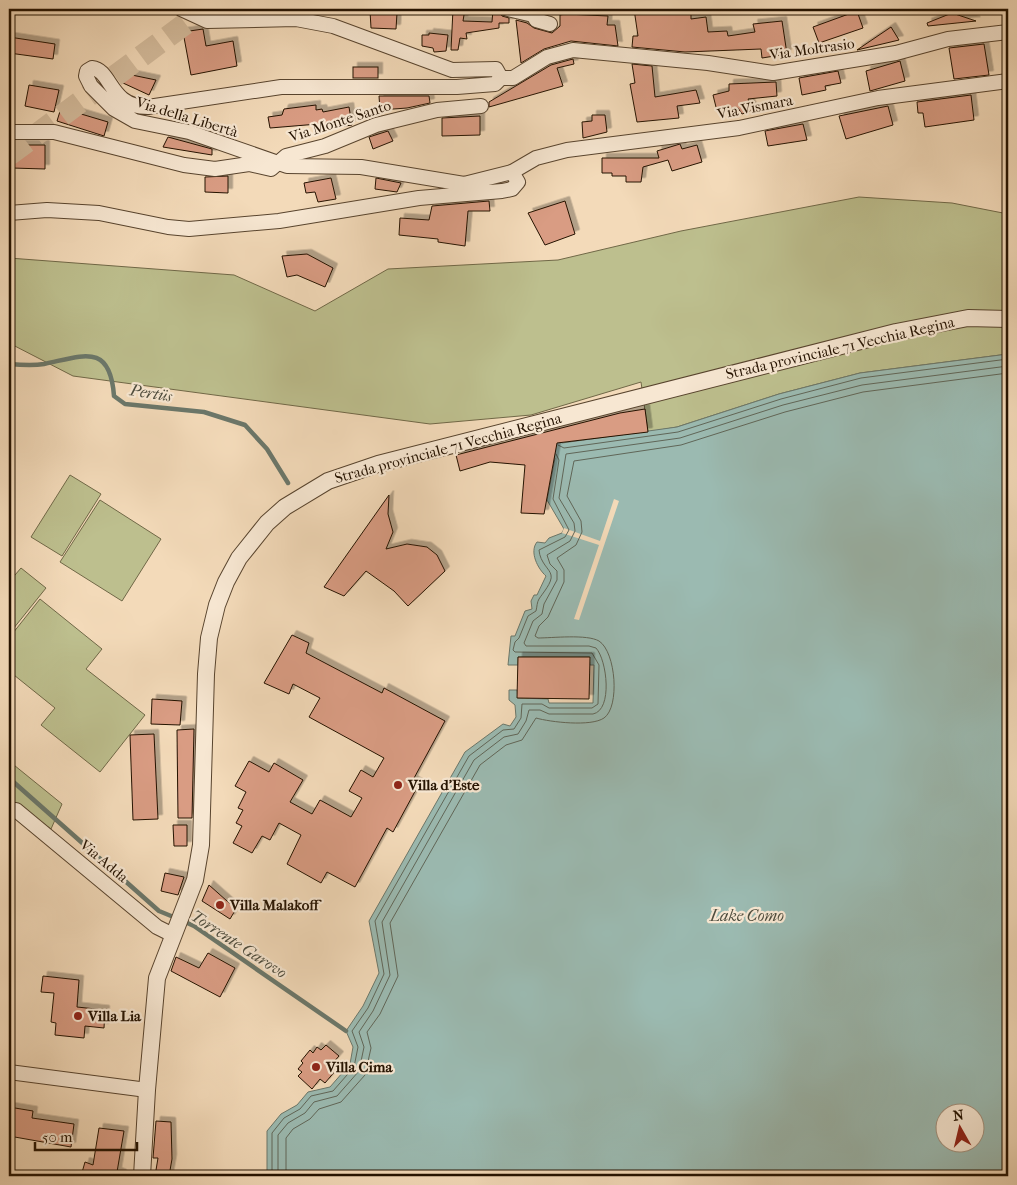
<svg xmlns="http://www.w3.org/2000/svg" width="1017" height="1185" viewBox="0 0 1017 1185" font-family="'IM FELL French Canon',serif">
	<defs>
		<filter id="shadow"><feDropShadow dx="4.5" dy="-4.5" stdDeviation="0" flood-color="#0004"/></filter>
	</defs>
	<rect width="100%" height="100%" fill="#f3dab9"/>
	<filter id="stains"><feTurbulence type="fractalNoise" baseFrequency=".004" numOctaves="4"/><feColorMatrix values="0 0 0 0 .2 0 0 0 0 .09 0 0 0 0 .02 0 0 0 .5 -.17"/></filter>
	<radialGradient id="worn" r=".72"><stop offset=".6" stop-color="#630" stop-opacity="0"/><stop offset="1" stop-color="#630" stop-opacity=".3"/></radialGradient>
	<g fill="#bdbf8e" stroke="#706847">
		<path d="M859 197 952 203 1008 214V354L860 373 779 394 677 427 648 432 641 382 531 415 430 424 73 376 9 343V258L234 275 315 311 388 269 558 260 681 231Z"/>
		<path d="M70 475 101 494 62 556 31 537Z"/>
		<path d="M100 500 161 539 122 601 60 562Z"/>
		<path d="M21 568 46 588 9 634V582Z"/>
		<path d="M40 599 102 649 86 669 145 715 100 772 41 725 55 708 9 671V638Z"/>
		<path d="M9 761 62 804 51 829 9 799Z"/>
	</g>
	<path fill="#9bbab1" stroke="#6b776a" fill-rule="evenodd" d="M1008 354V1176H267V1131L281 1114 297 1105 308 1092 330 1087 350 1064 353 1047 346 1031 363 1006 379 973 369 921 465 752 503 724 510 726 516 717 515 705 509 700V690H517L518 698 548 699 549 703H593L594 665H590L589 657H518V665H508L511 636H515L525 611 532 609 531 601 534 595H537L546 576C538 569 529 552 537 542L545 543 549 538 562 533 564 529 547 500 555 458 532 457 561 437 562 443 677 427 779 394 860 373ZM944 1112H974V1142H944Z"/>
	<path fill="#f3dab9" d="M614 499 619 501 579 620 574 619 599 545 562 533 564 528 600 541Z"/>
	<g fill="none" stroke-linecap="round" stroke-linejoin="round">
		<g stroke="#606658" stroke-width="1">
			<path d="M558 445 564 448 678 432 781 399 861 378 1008 359"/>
			<path d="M272 1176V1133L284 1118 300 1109 311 1096 333 1091 354 1067 358 1047 352 1031 368 1008 384 974 375 921 469 756 503 730 514 729 521 718 522 704H542L549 708H592L598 704 599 665 592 653 515 652 513 650 515 642 519 638 528 616 536 611C537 607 537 602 539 599 542 594 553 582 551 575 550 569 540 563 539 550L565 537 569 530 553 499 559 460 556 454"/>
			<path d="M278 1176V1135L288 1123 305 1113 314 1102 337 1096 359 1071 364 1047 359 1032 373 1011 390 975 382 922 474 760 504 737 518 734 526 721 529 710H540L549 714H593C613 710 607 660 596 648L589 646H526L524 643 533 621 542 614 544 604 557 580V571L550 564 547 555 570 541 575 531 574 523 559 498 566 454 680 438 783 405 862 385 1008 366"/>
			<path d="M286 1176V1138L293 1129 310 1119 319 1109 341 1102 365 1075 371 1048 367 1032 380 1014 398 976 390 923 480 765 506 745 522 740 536 718C550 722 591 727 604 718 620 707 616 652 599 641 587 634 552 638 538 638L535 636 539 626 548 617 564 582V570L557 558 576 545 582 532 581 521 567 496 574 461 681 445 785 412 863 392 1008 373"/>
		</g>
		<g stroke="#6b776a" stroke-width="4.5">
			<path d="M9 364C20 365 33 366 44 364 83 356 110 342 114 396L125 404 204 412 245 425 267 449 288 483"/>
			<path d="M9 778 159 911 176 918"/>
			<path d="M183 921 194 926 346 1031"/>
		</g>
	</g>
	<g fill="#d99c83" stroke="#241200" filter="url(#shadow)">
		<path d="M453 9H465L463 21 492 22 493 9H499L502 16 509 18V23H499V28L466 33 467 39 460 38 458 50H451Z"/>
		<path d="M634 9H691V19L706 17 708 32 727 31 728 36 755 32 753 24 782 21 787 54 762 58 761 49 685 52 632 47 633 36H638Z"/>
		<path d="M370 11 397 13 396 29 371 28Z"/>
		<path d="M857 11 863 28 819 43 813 27Z"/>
		<path d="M952 13 976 21 928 26 927 23Z"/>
		<path d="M566 14 608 16 607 25H615L618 46 571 41 544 49 521 63 516 20 527 23 534 28 552 33 560 26V15Z"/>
		<path d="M891 27 899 40 857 50Z"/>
		<path d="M203 29 206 46 233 41 237 66 191 75 183 32Z"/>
		<path d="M429 33 448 35 446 51 434 52 433 48 422 46V35H429Z"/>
		<path d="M9 37 55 44 53 59 9 53Z"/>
		<path d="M984 44 989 75 954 79 949 48Z"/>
		<path d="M573 59 574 64 557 68 563 86 489 107V102L551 65Z"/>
		<path d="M900 61 905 81 870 91 866 71Z"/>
		<path d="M632 64 652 66 655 97 696 90 700 103 677 106 679 118 637 122 630 84 635 83Z"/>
		<rect x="353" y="67" width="25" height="11"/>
		<path d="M838 71 841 83 825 86 826 90 802 95 799 78Z"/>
		<path d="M127 74 156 80 149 95 123 83Z"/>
		<path d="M776 82 777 96 748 99 753 110 742 114 738 108 717 111 713 95 729 91V84Z"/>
		<path d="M29 85 59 90 54 112 25 106Z"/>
		<path d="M971 95 974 120 925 127 923 113H918L917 102Z"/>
		<path d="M379 96H429L430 103 407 108 380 110Z"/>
		<path d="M316 105V110L322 109 323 112 349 107 352 125 331 128 330 123 270 128 268 117 282 115 284 109Z"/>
		<path d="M888 106 893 125 846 139 839 116Z"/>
		<path d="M61 108 108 122 104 136 57 121Z"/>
		<path d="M592 115H605L607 132 583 138 582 122 592 121Z"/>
		<path d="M480 116V135L442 136V118Z"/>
		<path d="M803 124 807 140 768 146 765 131Z"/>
		<path d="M388 131 393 141 373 149 369 137Z"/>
		<path d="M168 137 212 149V155L163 147Z"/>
		<path d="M12 141H20L21 145H45V169L12 168Z"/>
		<path d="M680 144 682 149 697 145 702 162 672 171 668 160 643 167 641 182H626V176H612V173H602V158H659L657 151Z"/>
		<path d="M228 176V193L205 192V177Z"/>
		<path d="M331 178 336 199 318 202 315 192 306 193 304 183Z"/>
		<path d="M376 178 401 183 397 192 375 189Z"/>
		<path d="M489 201 490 211H468L465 246 438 242V239L399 235 400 218 429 220 432 206Z"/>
		<path d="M565 201 575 234 545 245 528 213Z"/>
		<path d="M307 254 333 268 325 287 297 275 287 277 282 256Z"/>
		<path d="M645 409 648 432 557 443 544 514 521 513 525 465 490 462 460 471 456 455 620 413Z"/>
		<path d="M389 495 388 514 393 532 386 549 407 544 427 547 437 555 445 571 408 606 394 591 366 571 344 596 324 587Z"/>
		<path d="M292 635 309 643 306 653 382 693 384 688 445 721 413 780 419 784 393 832 387 828 355 887 327 872 321 883 287 864 301 835 279 823 270 840 262 836 252 853 233 843 242 826 236 823 243 810 238 808 246 792 235 786 249 761 269 772 274 763 303 780 290 802 312 814 320 800 351 817 362 798 349 791 361 770 373 777 384 758 309 717 320 698 293 684 289 694 264 683Z"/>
		<path d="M518 657H590L589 699 517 698Z"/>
		<path d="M152 699 182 701 180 725 151 724Z"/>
		<path d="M194 729 192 818H178L177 730Z"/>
		<path d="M154 734 158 819 133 820 130 735Z"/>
		<path d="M173 825H187V846H174Z"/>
		<path d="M165 873 184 877 178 895 161 891Z"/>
		<path d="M209 885 236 909 230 919 202 901Z"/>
		<path d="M208 953 235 968 220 997 171 971 176 957 199 968Z"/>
		<path d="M43 976 79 980 77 1007 105 1010 104 1028 85 1026 84 1038 55 1035 56 1023 51 1022 54 993 41 992Z"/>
		<path d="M326 1045 339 1056 331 1065 336 1070 325 1083 320 1079 312 1089 298 1076 302 1072 298 1069 303 1063 301 1061 310 1050 313 1053 317 1047 321 1050Z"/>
		<path d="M9 1107 33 1111 32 1118 74 1124 71 1147 9 1136Z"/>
		<path d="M156 1121 171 1122 172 1159 169 1176H155L158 1158H153Z"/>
		<path d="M99 1128 124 1131 117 1172 122 1174V1176H81L85 1162 93 1165Z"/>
	</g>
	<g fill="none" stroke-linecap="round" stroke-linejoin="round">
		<path stroke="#d4bc9d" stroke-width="22" stroke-dasharray="22 11" stroke-linecap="butt" d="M9 155 205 9"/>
		<defs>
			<g id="minor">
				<path d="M508 9 533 15 536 20 550 24"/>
				<path d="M501 78H513L547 57 573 50 708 63 773 73 896 53 948 39 1008 32"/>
				<path d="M9 132H54L184 165 215 169 249 164 271 169 286 156 325 146 376 125 437 110 481 106"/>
				<path d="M512 172 536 158 567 150 739 128 878 98 1008 81"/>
				<path d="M9 213 47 210 99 213 168 227 189 229 279 221 419 198 502 191 512 189 518 182 512 172 464 184 361 167 287 166 189 132 135 121 114 109 91 86 86 76 87 71 92 68C112 70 109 107 148 107L281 87H457L495 84 501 78 496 69 452 70 333 26 296 19 207 21 181 9"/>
				<path d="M16 810 157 927 173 935"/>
				<path d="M9 1072 147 1090"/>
			</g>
			<path id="tertiary" d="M142 1176 147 1090 157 978 195 880 201 845 206 674 209 638 217 605 226 582 239 558 267 523 285 507 328 481 378 464 896 332 968 318 1008 319"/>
		</defs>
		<use href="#minor" stroke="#58442e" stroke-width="16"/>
		<use href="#tertiary" stroke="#58442e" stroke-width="18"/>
		<use href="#minor" stroke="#f7e7d2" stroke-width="14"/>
		<use href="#tertiary" stroke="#f7e7d2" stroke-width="16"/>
	</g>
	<g fill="#8f2418" stroke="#f7e7d2" stroke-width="2">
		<circle cx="398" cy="785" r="5"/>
		<circle cx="220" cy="905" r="5"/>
		<circle cx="78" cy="1016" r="5"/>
		<circle cx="316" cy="1067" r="5"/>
	</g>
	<g text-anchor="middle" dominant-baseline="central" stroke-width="4.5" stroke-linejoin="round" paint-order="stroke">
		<g font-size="15" fill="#241200" stroke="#f7e7d2">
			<text transform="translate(812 49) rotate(-8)">Via Moltrasio</text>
			<text transform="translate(755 107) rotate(-11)">Via Vismara</text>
			<text transform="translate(187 117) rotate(17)">Via della Libertà</text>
			<text transform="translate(340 121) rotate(-18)">Via Monte Santo</text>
			<text transform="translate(840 348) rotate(-13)">Strada provinciale 71 Vecchia Regina</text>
			<text transform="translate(448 448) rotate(-15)">Strada provinciale 71 Vecchia Regina</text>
			<text transform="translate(104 861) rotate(40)">Via Adda</text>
		</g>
		<g font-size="15" font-weight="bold" fill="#241200" stroke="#f7e7d2" text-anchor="start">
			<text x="408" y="785">Villa d'Este</text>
			<text x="230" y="905">Villa Malakoff</text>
			<text x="88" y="1016">Villa Lia</text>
			<text x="326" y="1067">Villa Cima</text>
		</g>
		<g font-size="16" font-style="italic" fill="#4e4d3e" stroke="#f7e7d2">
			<text transform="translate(151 393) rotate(9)">Pertüs</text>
			<text x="747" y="915">Lake Como</text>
			<text transform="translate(239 944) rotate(33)">Torrente Garovo</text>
		</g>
	</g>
	<rect width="1017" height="1185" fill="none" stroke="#f3dab9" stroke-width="30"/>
	<rect x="10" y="10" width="997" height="1165" fill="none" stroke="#241200" stroke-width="2.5"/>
	<rect x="15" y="15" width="987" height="1155" fill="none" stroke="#241200"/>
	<g transform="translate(960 1128) rotate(352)"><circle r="24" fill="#f7e7d2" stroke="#a3927e"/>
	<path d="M0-4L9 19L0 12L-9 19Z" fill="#8f2418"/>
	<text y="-8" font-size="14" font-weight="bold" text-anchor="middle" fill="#241200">N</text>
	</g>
	<path d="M35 1142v8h102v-8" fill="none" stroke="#241200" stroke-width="2.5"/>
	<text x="42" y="1142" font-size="15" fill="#241200" stroke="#f7e7d2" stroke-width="4" paint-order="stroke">50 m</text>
	<rect width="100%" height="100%" filter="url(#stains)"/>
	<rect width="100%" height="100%" fill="url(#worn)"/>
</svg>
